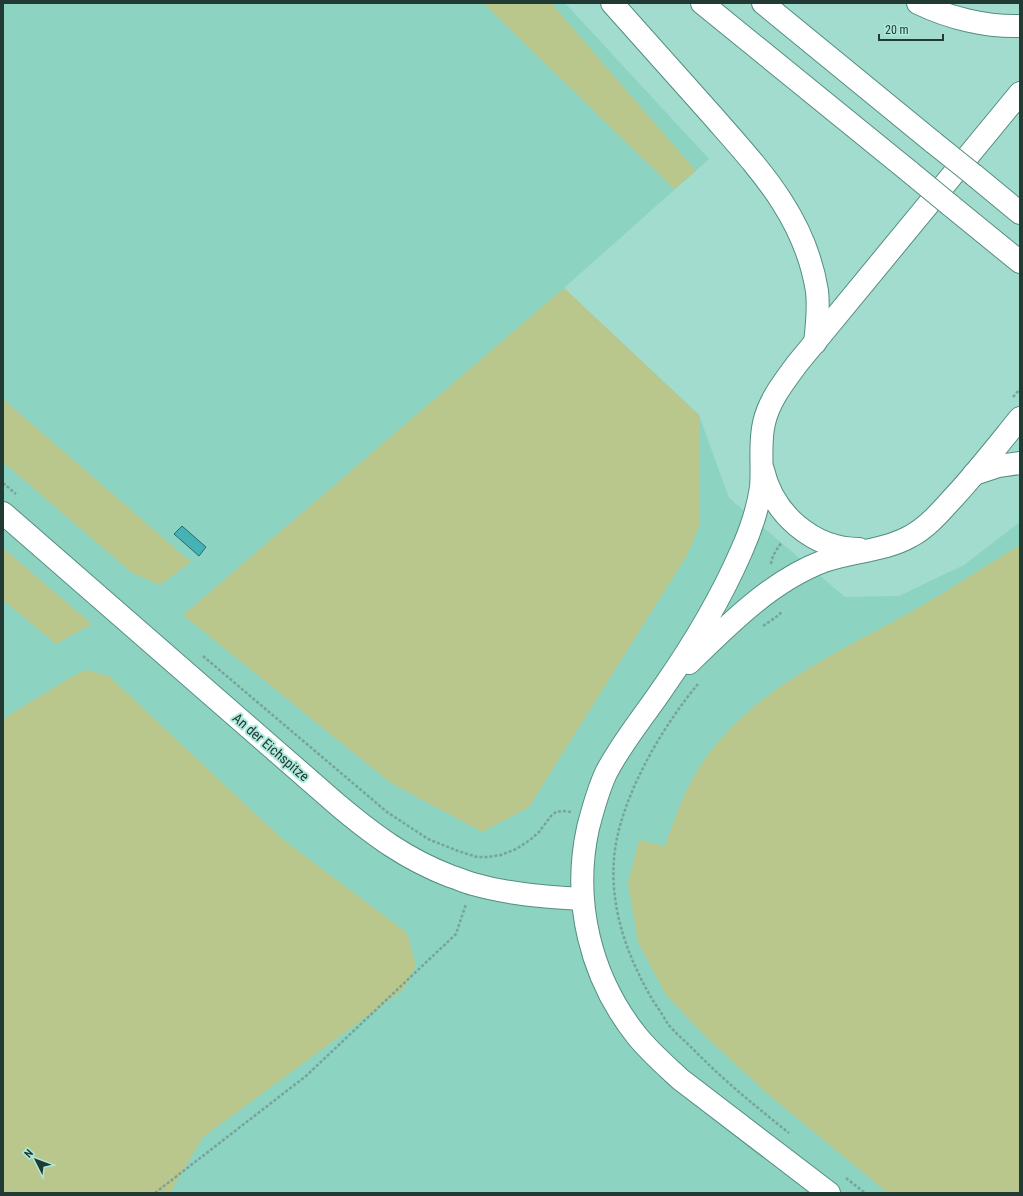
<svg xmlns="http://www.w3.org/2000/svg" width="1023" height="1196" viewBox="0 0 1023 1196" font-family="'Roboto Condensed',sans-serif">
	<rect width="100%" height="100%" fill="#a1dcce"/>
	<path fill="#8dd3c2" d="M3 3H565L709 159 564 288 699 415 729 498 845 597 899 596 964 565 1020 522V1193H3Z"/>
	<g fill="#b9c68c">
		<path d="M483 3H551L696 171 674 189Z"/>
		<path d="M564 288 699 415 700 524 687 555 529 807 482 832 391 783 183 615Z"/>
		<path d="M3 399 191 562 160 585 131 572 3 462Z"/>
		<path d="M1020 545V1193H888L769 1095 706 1037 666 995 638 942 628 883 639 840 665 846C673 822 682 798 694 776 743 692 833 656 914 610 950 590 984 566 1020 545Z"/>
		<path d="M3 548 92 624 56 644 3 600Z"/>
		<path d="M86 670 109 676 281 838 407 933 416 965 404 989 203 1137 170 1193H3V719L69 678Z"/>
	</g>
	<path fill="#47b2b5" stroke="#2a696b" d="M182 526 206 547 199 556 174 534Z"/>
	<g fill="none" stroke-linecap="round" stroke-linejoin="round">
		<defs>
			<path id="street" d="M3 513 339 806C375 836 406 859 450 876 457 878 465 882 473 884 508 894 545 897 582 899"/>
			<g id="secondary">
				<path d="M763 470C773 514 813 549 859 549"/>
				<path d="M689 663C729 624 771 581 824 561 852 551 885 551 911 536 928 527 941 511 954 497 977 472 998 445 1020 418"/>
				<path d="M829 1193 680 1079C665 1065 650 1052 637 1036 590 977 572 901 588 828 593 809 598 789 607 771 623 741 644 716 663 688 693 645 720 600 741 552 750 532 758 509 761 487 763 465 759 444 764 423 769 400 784 382 797 364L1020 93"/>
			</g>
			<g id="highway">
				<path d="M612 3C645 40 678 77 711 114 759 169 805 216 817 291 819 308 817 326 815 343"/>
				<path d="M702 3 910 172"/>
				<path d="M763 3 934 143"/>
				<path d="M918 3C949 18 986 27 1020 26"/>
				<path d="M974 175 1020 213"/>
				<path d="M950 205 1020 262"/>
				<path d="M974 474 998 466 1020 463"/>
			</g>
		</defs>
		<use href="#street" stroke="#538d80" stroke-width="24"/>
		<use href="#secondary" stroke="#538d80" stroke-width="24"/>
		<use href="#highway" stroke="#538d80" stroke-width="24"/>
		<g stroke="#75a499" stroke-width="2.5" stroke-dasharray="3 2" stroke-linecap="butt">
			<path d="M1013 397 1020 389"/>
			<path d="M3 483 16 494"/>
			<path d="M771 564C772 555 777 549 782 542"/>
			<path d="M763 626 779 615 782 611"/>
			<path d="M203 656 387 812 428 839 458 851 477 857H487L501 855 516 849 530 840 539 832 551 816 556 812 563 811 571 812"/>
			<path d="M698 684C663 726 626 789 616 843 606 900 626 956 655 1004 660 1010 664 1018 668 1024 675 1033 684 1040 692 1048 722 1079 755 1106 789 1133"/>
			<path d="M846 1178 865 1193"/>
			<path d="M155 1193 306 1076 456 934 466 904"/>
		</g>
		<use href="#street" stroke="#fff" stroke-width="22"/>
		<use href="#secondary" stroke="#fff" stroke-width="22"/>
		<use href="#highway" stroke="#fff" stroke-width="22"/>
		<defs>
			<g id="highway-bridge">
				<path d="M934 143 974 175"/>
				<path d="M910 172 950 205"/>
			</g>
		</defs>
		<use href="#highway-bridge" stroke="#538d80" stroke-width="24" stroke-linecap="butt"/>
		<use href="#highway-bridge" stroke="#fff" stroke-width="22"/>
	</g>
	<g text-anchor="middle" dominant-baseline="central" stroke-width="4" stroke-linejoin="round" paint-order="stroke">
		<g font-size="14" fill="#213a34" stroke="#adeadb">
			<text transform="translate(271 747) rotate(41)">An der Eichspitze</text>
		</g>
	</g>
	<rect width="1023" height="1196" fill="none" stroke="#213a34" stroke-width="8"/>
	<g transform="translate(36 1160) rotate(312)" stroke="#adeadb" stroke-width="3" paint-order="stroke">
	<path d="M0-3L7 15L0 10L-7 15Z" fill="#213a34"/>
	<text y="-6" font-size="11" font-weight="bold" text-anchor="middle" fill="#213a34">N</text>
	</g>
	<path d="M879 34v6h64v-6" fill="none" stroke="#213a34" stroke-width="2"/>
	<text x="885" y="34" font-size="12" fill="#213a34" stroke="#adeadb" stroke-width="3" paint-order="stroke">20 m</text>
</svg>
